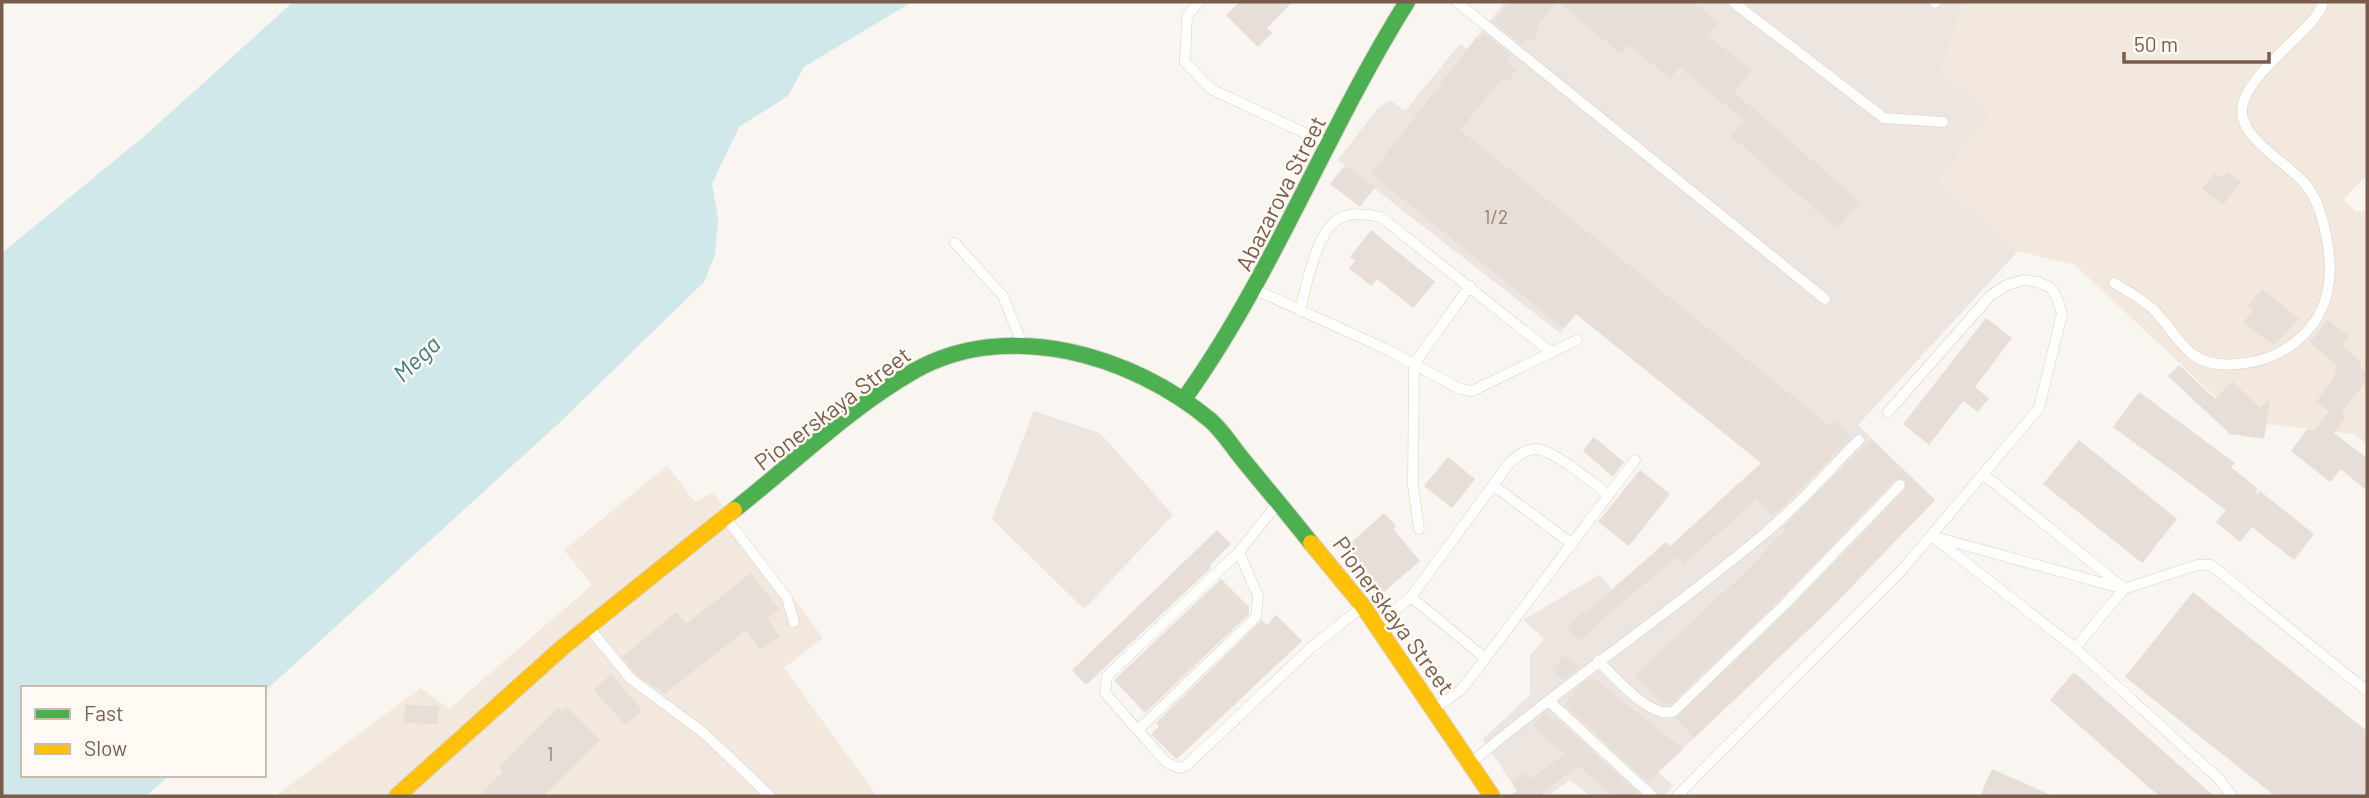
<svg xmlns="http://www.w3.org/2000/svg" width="2369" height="798" font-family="Barlow,sans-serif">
	<rect width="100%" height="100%" fill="#f9f5f0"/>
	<path fill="#f2e8de" d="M1963,2H2367V175L2344,199L2356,212L2367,210V444L2354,434L2241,421L2075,265L2018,251L1937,181L1988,115L1941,70Z
		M667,466L695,502L713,492L823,638L784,668L877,796H275L421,688L449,709L592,585L564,550Z"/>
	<path fill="#ede5e0" d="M1505,2H1963L1941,70L1989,115L1937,181L2018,251L1858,425L1935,500L1828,611L1658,772L1673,786L1664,796H1591L1570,780L1548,796H1520L1483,739L1530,695V656L1544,638L1523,620L1599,575L1612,589L1666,542L1670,546L1741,481L1756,498L1778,476L1576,314L1560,333L1338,160L1377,109L1390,100L1405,111L1460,44L1467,49Z
		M1034,411L1100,433L1173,515L1084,609L992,519Z"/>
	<path fill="#d0e8ea" d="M293,2H912L804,67L788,96L739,127L712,184L718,218L715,255L704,282L558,424L264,692V688H23V775H170L146,796H2V253L148,133Z"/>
	<path fill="#e6ded7" d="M1239,2H1292L1267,28L1272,33L1258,47L1226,15Z
		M1510,2H1557L1536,27L1540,31L1531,42L1526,38L1521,44L1494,22Z
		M1559,2H1693L1718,23L1708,35L1751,71L1734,92L1860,202L1837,228L1731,136L1744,121L1680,67L1670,79L1629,45L1621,54Z
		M1484,34L1511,55L1506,62L1517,70L1507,82L1502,78L1460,130L1830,426L1836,421L1851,437L1773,516L1756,499L1684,565L1677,557L1605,617L1581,641L1567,628L1583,612L1585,614L1666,542L1670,547L1761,463L1576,314L1564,328L1371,174L1476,38L1479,40Z
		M1345,165L1375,187L1360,207L1330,184Z
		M2227,172L2241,182L2223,205L2202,189L2215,173L2222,178Z
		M1371,230L1435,282L1413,308L1377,279L1371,286L1349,268L1355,261L1350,257Z
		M2262,289L2299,319L2274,345L2243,323L2253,310L2248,306Z
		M1986,318L2012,338L1975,387L1989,398L1978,412L1963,401L1929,445L1903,424Z
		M2328,320L2349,336L2342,346L2362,362L2358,366L2367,373V379L2341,414L2346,417L2334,433L2367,458V491L2341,469L2330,482L2291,451L2307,429L2315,430L2329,411L2316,402L2337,373L2334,370L2337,366L2310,342Z
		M2179,365L2215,399L2232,381L2260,408L2270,399L2264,439L2230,434L2168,376Z
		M2139,392L2235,463L2231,467L2257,488L2256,495L2260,491L2314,534L2294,560L2252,527L2240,542L2216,522L2226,510L2113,427Z
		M1594,437L1624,462L1613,477L1583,451Z
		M1871,439L1935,500L1828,611L1694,738L1675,718L1789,610L1905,490L1906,480H1895L1779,600L1671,704L1661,703L1635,676L1747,570L1786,529L1784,527Z
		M2079,440L2177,519L2142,563L2043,484Z
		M1448,457L1475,479L1452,508L1424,486Z
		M1640,470L1670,494L1629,546L1598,522Z
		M1384,513L1396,526L1393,529L1420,561L1384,592L1345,548Z
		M1217,530L1231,544L1209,566L1211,568L1086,685L1072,670Z
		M751,573L779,609L767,618L780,636L760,650L746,630L664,694L636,674L622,657L676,612L686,624Z
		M1221,579L1249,607V614L1145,713L1114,680Z
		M2193,592L2367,731V796H2275L2125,677Z
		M1276,615L1302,641L1177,759L1174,757L1151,734L1159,727L1156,723L1262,620L1267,625Z
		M1564,655L1580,667L1563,680L1552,670Z
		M2074,672L2214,796H2159L2050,700Z
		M611,674L642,710L625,725L594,690Z
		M1592,677L1683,749L1648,782L1565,705L1575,690Z
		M405,705L439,706L438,724L404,723Z
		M558,707L562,712L567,707L600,740L544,796H479L503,772L499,767Z
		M1544,713L1553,721L1555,717L1638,793L1634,796H1613L1578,766L1542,793L1545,796H1509L1518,790L1513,783L1526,773L1531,779L1565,754L1533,726Z
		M1992,769L2053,796H1980Z"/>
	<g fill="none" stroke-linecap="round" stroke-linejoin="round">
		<defs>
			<path id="lane" d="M1199,2L1187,16L1185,62L1211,89L1326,143
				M1457,2L1825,299
				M1733,2L1884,118L1943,122
				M1935,3L1936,2
				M955,243L1003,296L1021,341
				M2114,283C2128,291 2142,299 2154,310C2168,324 2177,342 2192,354C2215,372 2261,364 2284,350C2328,323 2336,282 2326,235C2322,217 2318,201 2307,186C2290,164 2241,140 2242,111C2243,73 2319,28 2323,2
				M1256,290L1386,349L1460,389L1472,391L1577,340
				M1300,311C1306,287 1316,233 1338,219C1348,212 1369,214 1381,217L1552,353
				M1983,474L2121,586
				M1493,485L1572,544
				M1277,504L1239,552L1107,676L1105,693L1166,762L1179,768L1186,766L1313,646L1362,607
				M726,518L787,598L794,622
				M1419,529L1413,485L1414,364L1470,286
				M1932,536L2075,648L2219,779L2232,796
				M1939,538L2124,589
				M1411,597L1485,658
				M1379,623L1411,597L1510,462C1517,457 1524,450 1534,449C1552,448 1593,483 1609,495
				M589,628L631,679L705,734L770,796
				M2075,648L2124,589L2197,565H2211L2367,691
				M1598,661C1614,676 1652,721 1674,711L1784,605L1900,485
				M1550,702L1652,796
				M1434,709L1462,689L1635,460
				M1138,730L1256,617L1258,596L1239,552
				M1473,761C1567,682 1670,613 1764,534C1798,506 1828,471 1859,440
				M1677,796L1901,571L2039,408L2062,314L2058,301L2051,288L2038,282L2023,280L2007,285L1991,295L1888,412"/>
			<path id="fast" d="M1184,399C1273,275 1326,131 1407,2
				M734,510C793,464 849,408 914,371C1008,318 1132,355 1210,420C1223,431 1233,448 1244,461C1266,488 1289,515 1311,543"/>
			<path id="slow" d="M1311,543L1363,606L1492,796
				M397,796L563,647L734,510"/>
		</defs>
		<use href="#lane" stroke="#d7d1cb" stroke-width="11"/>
		<use href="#fast" stroke="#d9d2cb" stroke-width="18"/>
		<use href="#slow" stroke="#d9d2cb" stroke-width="18"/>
		<use href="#lane" stroke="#fefefd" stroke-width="10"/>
		<use href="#fast" stroke="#4caf50" stroke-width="16"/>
		<use href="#slow" stroke="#ffc107" stroke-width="16"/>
	</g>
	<g text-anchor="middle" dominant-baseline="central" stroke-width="5" stroke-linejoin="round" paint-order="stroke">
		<g font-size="19" fill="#977e72">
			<text x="1496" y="216">1/2</text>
			<text x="550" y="753">1</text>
		</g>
		<g font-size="23" fill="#7a5c4d" stroke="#fffaf3">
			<text transform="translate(1280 193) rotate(-63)">Abazarova Street</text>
			<text transform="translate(832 408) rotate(-37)">Pionerskaya Street</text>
			<text transform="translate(1394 615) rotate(54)">Pionerskaya Street</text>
		</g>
		<g font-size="24" font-style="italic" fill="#437c86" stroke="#fffaf3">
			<text transform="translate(416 358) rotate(-43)">Mega</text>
		</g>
	</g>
	<rect width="2369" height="798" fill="none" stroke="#7a5c4d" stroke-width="7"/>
	<rect x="21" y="686" width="245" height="91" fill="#fffaf3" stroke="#cabbb1" stroke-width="2"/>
	<rect x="35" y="709" width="35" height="10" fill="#4caf50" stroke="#cabbb1" stroke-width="2"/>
	<text x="84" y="721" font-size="21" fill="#7a5c4d">Fast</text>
	<rect x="35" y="744" width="35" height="10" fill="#ffc107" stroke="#cabbb1" stroke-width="2"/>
	<text x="84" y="756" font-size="21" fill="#7a5c4d">Slow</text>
	<path d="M2124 52v10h145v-10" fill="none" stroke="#7a5c4d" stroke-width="3.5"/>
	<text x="2134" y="52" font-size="21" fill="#7a5c4d" stroke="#fffaf3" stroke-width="5" paint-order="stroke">50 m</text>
</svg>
